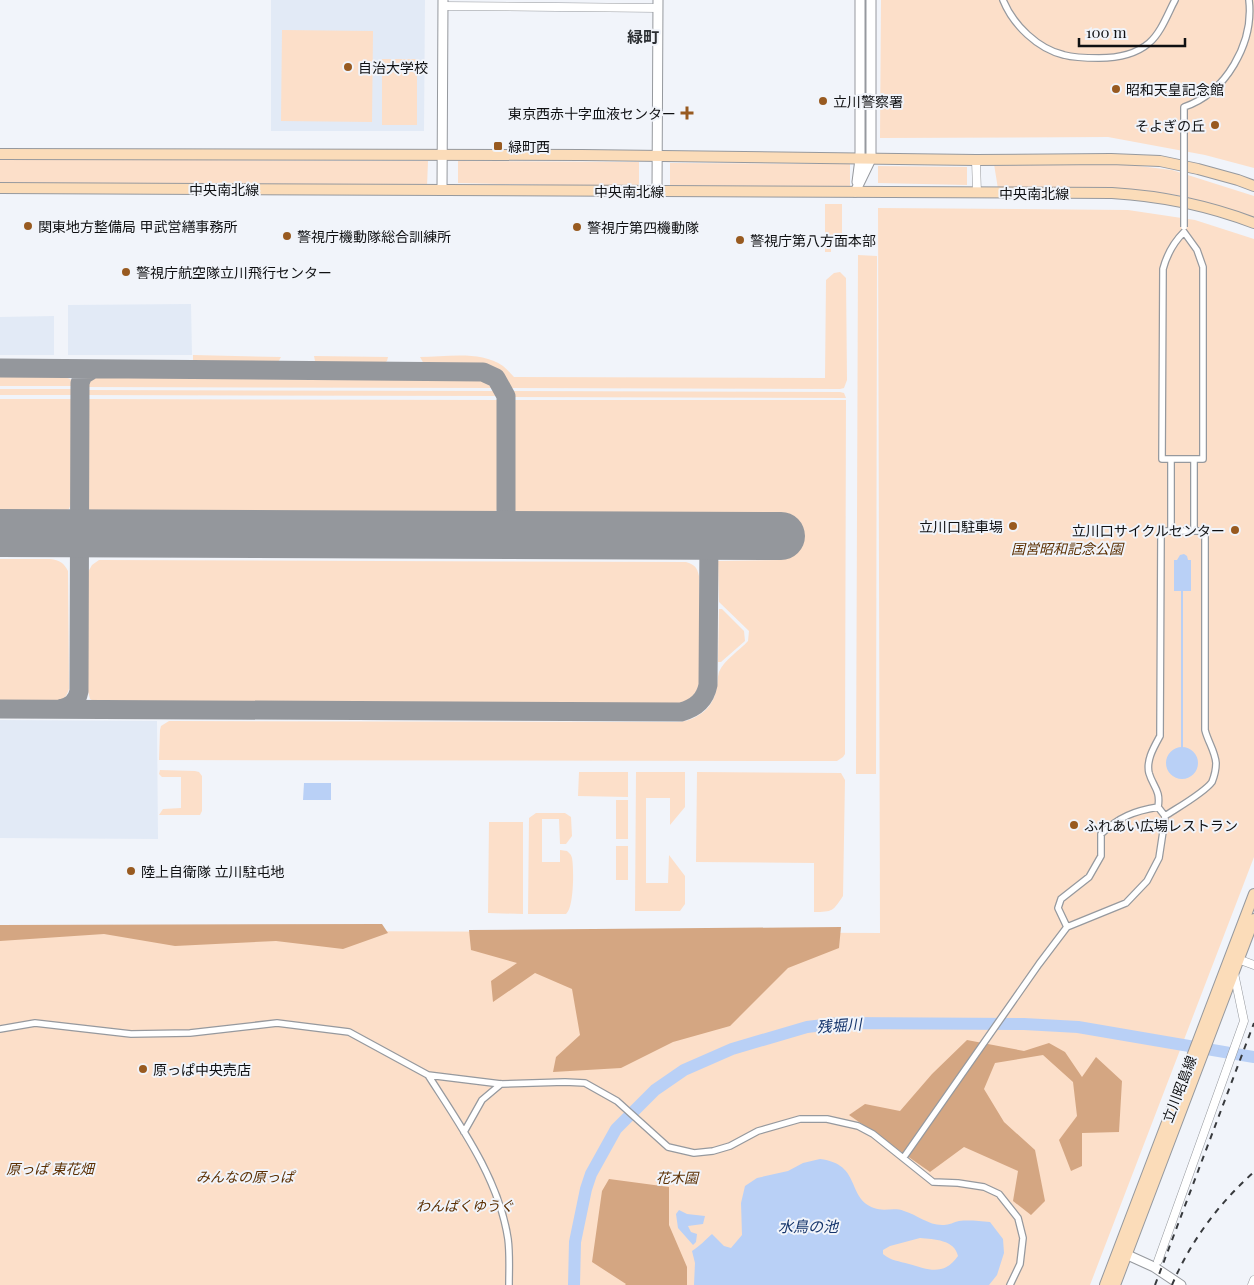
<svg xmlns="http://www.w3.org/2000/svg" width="1254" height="1285" font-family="'Playfair Display','Noto Sans JP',serif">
	<rect width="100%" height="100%" fill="#f1f4fa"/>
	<path fill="#e2eaf6" d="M271,0H425L424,131H271Z
		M191,304L192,355H68V305Z
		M54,316V355H0V317Z
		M0,720L157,721L158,839L0,838Z"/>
	<path fill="#fcdfc9" d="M881,0H1254V168L1205,155L1108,137L880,138Z
		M282,30L373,31L372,122L281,121Z
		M382,59H417V125H382Z
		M0,159L428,161L427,187L0,184Z
		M458,161L639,162V187L458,183Z
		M670,163L850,164V188L670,186Z
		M994,164H1122L1172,170L1254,196V219C1226,209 1199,198 1170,194C1113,185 1055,189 998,189Z
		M878,166L967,167V185L878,183Z
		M825,204H842V234H836V239H831V252H825Z
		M878,208L1128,210L1195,220L1254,239V857L1090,1285H0V930L880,933Z
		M858,255L877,256L876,774H856Z
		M840,272L846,278L847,380L844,388L840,389L506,388C494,359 453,367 428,367L424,364L420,357C446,357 480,350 503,366C507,369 510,373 514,377L825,378L826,280L834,273Z
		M193,355L281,357L276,366L193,364Z
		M314,356L388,357L387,361L380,366H320L315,361Z
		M0,376H63L72,380L73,386H0Z
		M93,376L468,377L483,379L495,388L84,387L85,379Z
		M0,389H73V395H0Z
		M83,390L496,391L499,396L83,395Z
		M507,391L840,392L844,393L846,398L509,397Z
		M0,399H73V498L69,509L64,511H0Z
		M83,399L500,400V503L496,511L488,513L92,512L87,510L83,501Z
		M509,400H846L845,754L843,757L837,761L159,760L160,730L161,726L169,721L677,722C695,721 712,710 716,691C718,685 717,678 719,672C724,660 740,650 748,641L749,631L719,602L718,561L781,560L782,514L518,512L514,511L510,504Z
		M0,559H50C60,560 64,563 68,571L69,689C66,698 63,700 55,702H0Z
		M99,560L686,562C695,565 697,567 699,576V685C695,697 688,702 675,704L96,702L90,699L88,691V572L92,565Z
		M719,609H722L744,631L745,641L721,662H718V660Z
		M160,770L195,771L199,772L202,776V811L200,815H159L163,809L181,808V777H162L159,774Z
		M579,772H628V797L578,796Z
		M636,772H685V807L670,825V798H646V883H668L669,855L685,876V904L680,911H635Z
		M697,772L841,773L845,780L843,896C833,911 833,912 814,912V863L696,862Z
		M616,800H628V839H616Z
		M536,813H565L571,817L572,836L566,844H560L559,819H542V862H560V850L567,851C570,854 571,854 572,858C574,869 574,908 566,914H528L529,818Z
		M489,822H523V914L488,913Z
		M616,846H628V880H616Z"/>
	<path fill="#d4a682" d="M382,924L388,933L343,949L276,941L175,946L104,934L0,941V925Z
		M841,927L839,948L788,968L730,1026L673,1042L621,1068L553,1072L556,1057L580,1035L572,989L535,973L493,1002L491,981L517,963L471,950L469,930Z
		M967,1040L1024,1051L1049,1043L1065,1052L1082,1077L1096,1057L1122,1081L1119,1132L1082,1133V1166L1071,1171L1059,1140L1077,1116L1073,1082L1043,1055L995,1063L984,1089L1004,1122L1035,1150L1045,1201L1031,1215L1013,1201L1018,1171L964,1147L930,1172L849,1115L865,1104L900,1111L932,1074Z
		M609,1179L669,1187V1225L687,1267V1285H625L626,1284L592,1262L602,1191Z"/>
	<path fill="#b9d0f6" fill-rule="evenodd" d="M1184,554L1187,556L1188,560H1191V591H1174V560H1177L1180,555Z
		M1166 763a16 16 0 1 1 32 0a16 16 0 1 1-32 0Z
		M304,783H331V800H303Z
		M820,1159C862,1164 846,1198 874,1208C884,1212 894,1207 904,1211C918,1215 929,1226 944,1225C949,1225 954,1222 959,1221C969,1220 979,1221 990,1222L1003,1239L1004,1253L997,1275L989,1285H694L695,1263L692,1251C700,1246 705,1240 712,1234L724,1246L731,1248L742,1235L741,1203L745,1186L757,1178L788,1171L803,1163ZM920,1238C934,1239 955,1240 958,1256C944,1276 929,1270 909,1264C899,1261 891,1261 883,1254V1250L890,1246Z
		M679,1210L687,1214L705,1216L703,1224L688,1226L691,1232L697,1234L696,1242L693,1245L678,1228L676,1214Z"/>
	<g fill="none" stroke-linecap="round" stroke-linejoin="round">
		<path stroke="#b9d0f6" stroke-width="2" d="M1182,747V591"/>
		<path stroke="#b9d0f6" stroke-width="12" d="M574,1285L575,1242L586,1189L591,1174L616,1129L655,1090L684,1070L732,1049L807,1027L840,1023L1024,1024L1078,1027L1254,1057"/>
		<path stroke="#94979c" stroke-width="19" d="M0,368L483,372L496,378L506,396V535
			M0,709L681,712C696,708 705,700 708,685L709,536
			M60,709C70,707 77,702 79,691L80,383L83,375L93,369"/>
		<path stroke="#94979c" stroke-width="48" d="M0,533L781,536"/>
		<defs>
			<path id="pedestrian" d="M1003,0C1013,25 1038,49 1064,55C1075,58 1087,58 1099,58C1116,58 1135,55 1149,43C1161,33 1168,13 1175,0
				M1184,131V107C1226,93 1254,43 1249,0
				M1184,232L1197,250L1203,267V459H1162L1163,269C1167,254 1173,243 1184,232Z
				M1171,459V531
				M1194,531V459
				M1067,927L1126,903L1147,881L1159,858L1164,825L1165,816L1158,807
				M0,1029L35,1023L131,1034L190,1033L277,1023L349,1032L428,1075L501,1084L565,1082L585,1083L617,1101L668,1147L694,1153L713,1151L730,1146L758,1131L800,1119H827L858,1126L873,1134L933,1182L958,1183L984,1187L999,1194L1018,1218L1023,1238L1020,1264L1010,1285
				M428,1075C460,1125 499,1179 508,1239C510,1254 509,1270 509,1285
				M464,1132L482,1100L501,1084
				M904,1157L1039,964L1067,927L1058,908L1061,899L1089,877L1101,856V834C1119,817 1134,811 1158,807C1161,790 1153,787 1149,773C1146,760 1154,747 1160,736L1161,531H1205V730C1208,742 1215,751 1216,763C1216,768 1214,777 1212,782C1204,793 1177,808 1165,816"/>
			<path id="minor" d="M443,6L658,8
				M976,160L977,193
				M1235,958L1254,965
				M1158,1261L1244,1021L1234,973
				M1252,1285L1254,1280"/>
			<path id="tertiary" d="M857,182L860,159V0
				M442,190L443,0
				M657,191L658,0
				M855,192L871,159V0
				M1121,1252L1154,1267L1181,1285"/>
			<path id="secondary" d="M0,154L582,155L976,160L1111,159L1160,161L1198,169L1238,180L1254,186
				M0,188L1112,193C1163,196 1207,205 1254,223
				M1105,1285L1254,894
				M1115,1285L1254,919"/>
		</defs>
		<use href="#pedestrian" stroke="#96999e" stroke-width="8"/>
		<use href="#minor" stroke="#96999e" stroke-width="9"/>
		<use href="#tertiary" stroke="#96999e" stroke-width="11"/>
		<use href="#secondary" stroke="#96999e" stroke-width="12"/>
		<use href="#pedestrian" stroke="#fff" stroke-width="5.5"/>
		<use href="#minor" stroke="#fff" stroke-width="8"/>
		<use href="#tertiary" stroke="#fff" stroke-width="9"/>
		<use href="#secondary" stroke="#fbdcb9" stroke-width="10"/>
		<path stroke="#383a3d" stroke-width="2" stroke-dasharray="6 6" stroke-linecap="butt" d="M1155,1285L1254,1023
			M1172,1285C1190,1242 1219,1203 1254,1172"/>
		<defs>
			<path id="pedestrian-bridge" d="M1184,131V227"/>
		</defs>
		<use href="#pedestrian-bridge" stroke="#96999e" stroke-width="8" stroke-linecap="butt"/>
		<use href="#pedestrian-bridge" stroke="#fff" stroke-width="5.5"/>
	</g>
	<g fill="#985a20" stroke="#f1f4fa" stroke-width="2">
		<circle cx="348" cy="67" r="5"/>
		<circle cx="1116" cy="89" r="5"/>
		<circle cx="823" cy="101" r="5"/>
		<path d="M684.5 105.5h5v5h5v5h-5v5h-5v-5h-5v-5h5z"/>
		<circle cx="1215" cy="125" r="5"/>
		<rect x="493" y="141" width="10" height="10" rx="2.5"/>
		<circle cx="28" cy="226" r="5"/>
		<circle cx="577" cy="227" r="5"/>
		<circle cx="287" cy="236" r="5"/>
		<circle cx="740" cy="240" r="5"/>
		<circle cx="126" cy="272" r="5"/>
		<circle cx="1013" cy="526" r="5"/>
		<circle cx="1235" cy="530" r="5"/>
		<circle cx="1074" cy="825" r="5"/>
		<circle cx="131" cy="871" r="5"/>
		<circle cx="143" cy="1069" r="5"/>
	</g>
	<g text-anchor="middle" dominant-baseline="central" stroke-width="4" stroke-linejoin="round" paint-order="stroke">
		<g font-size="14" fill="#0f1012" stroke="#f1f4fa" text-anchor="start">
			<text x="358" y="67">自治大学校</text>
			<text x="1126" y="89">昭和天皇記念館</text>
			<text x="833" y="101">立川警察署</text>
			<text x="676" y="113" text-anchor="end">東京西赤十字血液センター</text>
			<text x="1205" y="125" text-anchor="end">そよぎの丘</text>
			<text x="508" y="146">緑町西</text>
			<text x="38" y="226">関東地方整備局 甲武営繕事務所</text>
			<text x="587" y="227">警視庁第四機動隊</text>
			<text x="297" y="236">警視庁機動隊総合訓練所</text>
			<text x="750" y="240">警視庁第八方面本部</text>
			<text x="136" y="272">警視庁航空隊立川飛行センター</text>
			<text x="1003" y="526" text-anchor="end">立川口駐車場</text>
			<text x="1225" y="530" text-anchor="end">立川口サイクルセンター</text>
			<text x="1084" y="825">ふれあい広場レストラン</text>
			<text x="141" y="871">陸上自衛隊 立川駐屯地</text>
			<text x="153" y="1069">原っぱ中央売店</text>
		</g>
		<g font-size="14" fill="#0f1012" stroke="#f1f4fa">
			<text x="224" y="189">中央南北線</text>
			<text x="629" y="191">中央南北線</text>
			<text x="1034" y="193">中央南北線</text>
			<text transform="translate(1179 1089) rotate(-69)">立川昭島線</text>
		</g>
		<g font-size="14" font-style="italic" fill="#5c3003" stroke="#f1f4fa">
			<text x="1067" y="548">国営昭和記念公園</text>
			<text x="50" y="1168">原っぱ 東花畑</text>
			<text x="245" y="1176">みんなの原っぱ</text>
			<text x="677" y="1177">花木園</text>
			<text x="465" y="1205">わんぱくゆうぐ</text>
		</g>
		<g font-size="15" font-style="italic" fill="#14346b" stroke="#f1f4fa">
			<text transform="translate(839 1025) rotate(-4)">残堀川</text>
			<text x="808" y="1226">水鳥の池</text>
		</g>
		<g font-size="16" font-weight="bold" fill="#2b2e32" stroke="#f1f4fa">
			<text x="643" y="36">緑町</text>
		</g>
	</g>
	<path d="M1079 38v8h106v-8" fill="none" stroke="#0f1012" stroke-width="2.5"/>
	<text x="1086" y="38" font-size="15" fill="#0f1012" stroke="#f1f4fa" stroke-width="4" paint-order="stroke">100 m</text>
</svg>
